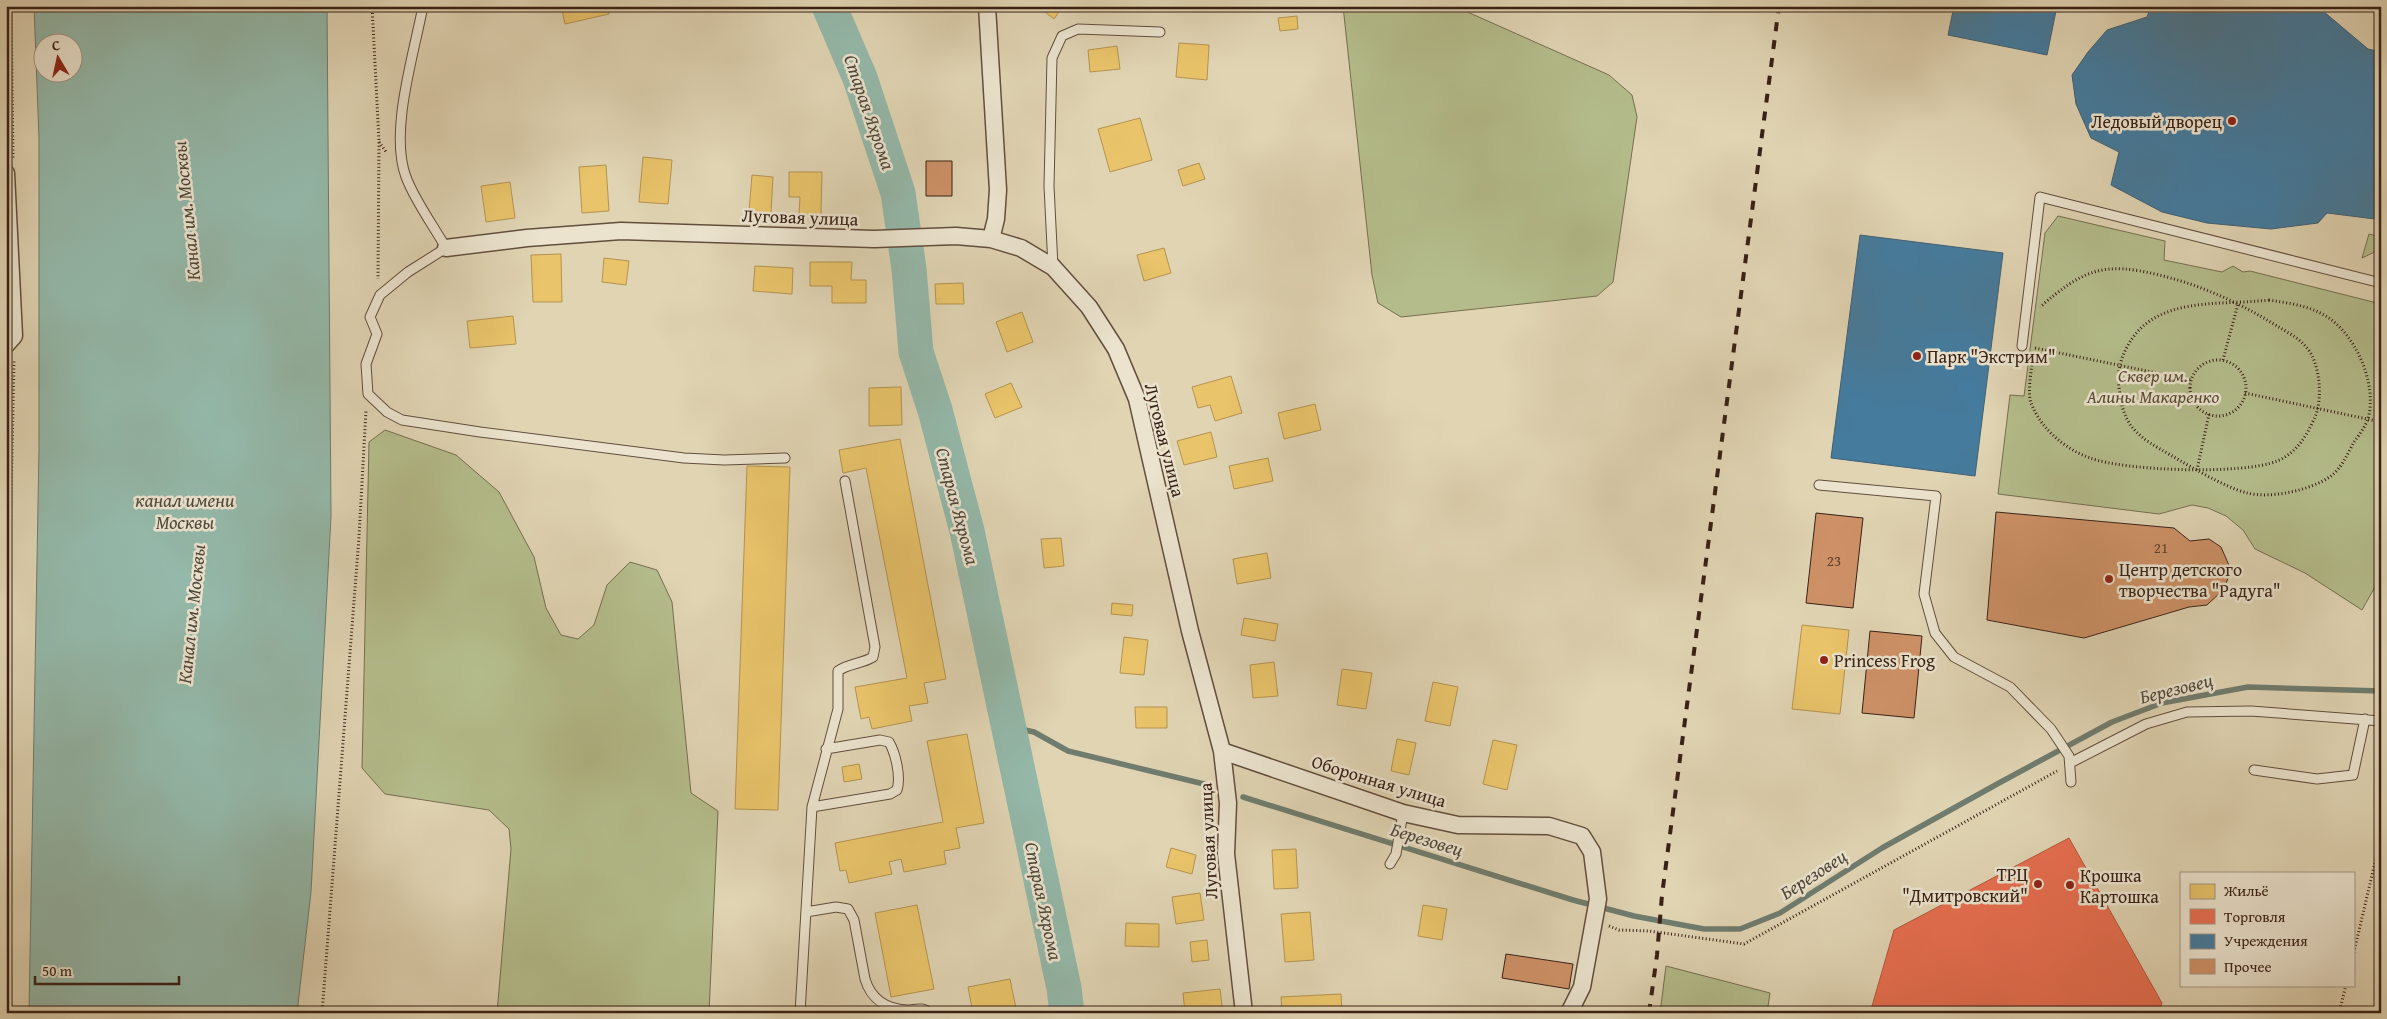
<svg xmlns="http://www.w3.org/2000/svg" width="2387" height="1019" font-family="'Gentium Book Plus',serif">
	<rect width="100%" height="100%" fill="#e0d4b3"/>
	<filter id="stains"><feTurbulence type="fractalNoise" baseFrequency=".004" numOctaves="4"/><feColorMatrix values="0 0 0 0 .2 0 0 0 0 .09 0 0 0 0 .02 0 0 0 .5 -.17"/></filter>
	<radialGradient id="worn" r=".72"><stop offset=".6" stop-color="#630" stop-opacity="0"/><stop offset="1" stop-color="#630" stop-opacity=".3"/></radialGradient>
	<path fill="#b4bc8b" stroke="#766e50" d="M1343,6H1454L1609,75L1632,95L1637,117L1613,282L1597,296L1401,317L1378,303L1372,275Z
		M2058,216L2165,241L2164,260L2222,272L2233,266L2243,272L2250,271L2381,304V576L2362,610L2305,573L2255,549L2243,530L2226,516L2208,508L2192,505L2159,514L1998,494L2010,395L2024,396L2045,233Z
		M2369,234L2381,237V249L2362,258Z
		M385,430L456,455L499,492L534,557L546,608L561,635L578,639L594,625L607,585L630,562L657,570L672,602L691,793L718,811L709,1013H497L511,849L509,829L489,810L385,794L362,768L369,442Z
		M1666,966L1770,993L1767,1013H1660Z"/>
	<path fill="#94b8a9" stroke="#6f7c6e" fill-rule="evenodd" d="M34,6H327L331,516L311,892L297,1013H29L39,448V138ZM42,42H72V72H42Z"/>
	<path fill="#e9c46a" stroke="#b49351" d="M561,6H608L609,14L565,24Z
		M1037,6H1063L1054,19Z
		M1297,16L1298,29L1280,31L1278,18Z
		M1179,43L1209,45L1207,80L1176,77Z
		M1117,46L1120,69L1090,72L1088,50Z
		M1140,118L1152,160L1110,172L1098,129Z
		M643,157L672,160L668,204L639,202Z
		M1199,163L1205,179L1183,186L1178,170Z
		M606,165L609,211L582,213L579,167Z
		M789,172H822L821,215L799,214L800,197H789Z
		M752,175L773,177L771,213L749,211Z
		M510,182L515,218L486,222L481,186Z
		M1164,248L1171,273L1144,281L1137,255Z
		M561,254L562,302H533L531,255Z
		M604,258L629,261L626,285L602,282Z
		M810,262H852L851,280H866V303H832V286H810Z
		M755,266L793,268L792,294L753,291Z
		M963,283L964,304H936L935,284Z
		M1022,312L1033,342L1007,352L996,322Z
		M513,316L516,344L470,348L467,321Z
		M1231,376L1242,413L1215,421L1210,405L1198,408L1192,387Z
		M1011,383L1022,407L995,418L985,394Z
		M901,387L902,425L869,426V388Z
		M1315,404L1321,430L1284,439L1278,413Z
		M1211,432L1217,457L1184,465L1177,441Z
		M900,439L946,679L924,683L928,703L909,706L912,721L872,729L869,717L861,719L855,687L907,678L866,468L843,473L839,450Z
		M1268,458L1273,481L1234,489L1229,466Z
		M747,466L790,467L778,810L735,809Z
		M1061,538L1064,566L1044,568L1041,539Z
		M1267,553L1271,578L1237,584L1233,559Z
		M1112,603L1133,605L1132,616L1111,614Z
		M1244,618L1278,624L1275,641L1241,635Z
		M1802,625L1849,630L1840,714L1792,709Z
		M1124,637L1148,640L1144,675L1120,673Z
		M1274,662L1278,696L1253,698L1250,665Z
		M1342,669L1372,673L1366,709L1337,705Z
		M1433,682L1458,687L1450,726L1425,721Z
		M1135,707H1167V728H1136Z
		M967,734L984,823L956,828L960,848L944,851L946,864L904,872L901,859L889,862L892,874L849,883L846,870L840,871L835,843L943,822L927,741Z
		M1397,739L1416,743L1409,775L1391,771Z
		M1493,740L1517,745L1507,790L1483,784Z
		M859,764L862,779L844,782L842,767Z
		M1171,848L1196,855L1192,874L1166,867Z
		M1296,849L1298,888L1274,889L1272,850Z
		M1200,893L1204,920L1176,924L1172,897Z
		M917,905L934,989L891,997L875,913Z
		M1423,905L1447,909L1442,940L1418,936Z
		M1310,912L1314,960L1285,962L1281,914Z
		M1126,923L1159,924V947L1125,946Z
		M1207,940L1209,960L1192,962L1190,942Z
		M1010,979L1017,1013H973L968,987Z
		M1220,989L1223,1013H1185L1183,993Z
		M1341,994L1342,1013H1282L1281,997Z"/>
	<path fill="#e76f51" stroke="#b2583f" d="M2069,838L2162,1003L2159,1013H1870L1894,930Z"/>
	<path fill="#457b9d" stroke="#416074" d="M1954,6H2057L2047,55L1948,35Z
		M2151,6H2309L2323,11L2368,49L2381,52V207L2375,219L2327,213L2318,223L2271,229L2207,223L2162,212L2111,185L2119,152L2091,138L2076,104L2072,75L2088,52L2107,30L2147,17Z
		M1860,235L2003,253L1975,476L1831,458Z"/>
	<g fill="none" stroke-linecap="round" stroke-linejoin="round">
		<path stroke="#6f7c6e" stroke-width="5.5" d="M1012,739L1025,730L1034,732L1068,751L1204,784
			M1243,797L1573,900L1634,916L1704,929H1740L1780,913L1882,848L1999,783L2112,722L2162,703L2248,687L2381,691"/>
		<path stroke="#94b8a9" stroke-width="35" d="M829,6L860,78L898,193L909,269L916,352L935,410L967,531L1064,988L1067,1013"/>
	</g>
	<path fill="#ce9167" stroke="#382116" d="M926,161H952V196H926Z
		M1996,512L2174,528L2190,541L2209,539L2221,547L2231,570L2224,589L2207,605L2189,607L2084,638L1987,620Z
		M1816,513L1863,518L1853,608L1806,603Z
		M1870,631L1922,636L1914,718L1862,713Z
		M1506,954L1573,964L1569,989L1502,978Z"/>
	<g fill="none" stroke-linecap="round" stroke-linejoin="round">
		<defs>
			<path id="service" d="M423,6C414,54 389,132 406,177C415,201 433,225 446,248L408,272L380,295L370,317L377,334L366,364L368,394L387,412L402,420L480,432L684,458L724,460L785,458
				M1053,267L1049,186L1052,58L1062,36L1078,29L1160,32
				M2022,346L2040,197L2381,283
				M1819,485L1936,496L1924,594L1935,633L1954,657L2010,687L2051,729L2069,756L2071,782
				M2070,763L2146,724L2187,712L2251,711L2381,721
				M2254,770L2317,779L2353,775L2365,719
				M812,807L890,794L897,790C901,777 896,754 889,742L880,740L826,749
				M1390,864L1396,854L1403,813
				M806,912L836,907L848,909L854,920L865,979C871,999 886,1009 907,1010C915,1010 923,1006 929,1013
				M800,1013L812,807L838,709V671C849,663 862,664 873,657L875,647L845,481"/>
			<path id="minor" d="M987,6L998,190L996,219L991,239
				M6,173L14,336L6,345
				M446,248L527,238L621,231L874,239L956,236L991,239L1021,248L1053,267L1089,307L1116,349L1137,399L1190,631L1222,751L1228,803L1226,854L1244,1013
				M1222,751L1403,813L1458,825L1549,826L1582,836L1592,852L1598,899L1582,987L1569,1013"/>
		</defs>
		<use href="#service" stroke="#624e3d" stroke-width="11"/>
		<use href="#minor" stroke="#624e3d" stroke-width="19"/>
		<path stroke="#382116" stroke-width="3" stroke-dasharray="1 2.5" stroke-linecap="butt" d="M11,6L13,158
			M372,6L379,141L378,279
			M379,142L387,153
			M2269,300C2287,303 2307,305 2324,315C2355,332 2378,384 2368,419C2365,427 2359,435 2354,442C2348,453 2341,469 2331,476C2311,490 2272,499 2247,493C2223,487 2183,462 2160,449C2132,433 2122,420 2119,387C2117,373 2120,360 2127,347C2154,295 2219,306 2269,300Z
			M2035,348L2191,380
			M2033,355C2032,367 2027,393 2031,403C2041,429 2065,449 2090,458C2125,471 2244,475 2277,461C2297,453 2307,435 2315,417C2323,399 2320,363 2307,348C2299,338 2287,332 2277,326C2240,303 2201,285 2159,275C2103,261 2083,270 2040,307
			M2223,360L2238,304
			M2190 388a28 28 0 1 1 56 0a28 28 0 1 1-56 0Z
			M2245,393L2381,422
			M2197,470L2209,414
			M6,737L14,359
			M6,854L10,919L11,1013
			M1609,926L1619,930L1649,931L1744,944L2057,771
			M2353,956L2381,837
			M322,1013L359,537L366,410
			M2339,1013L2346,985"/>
		<use href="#service" stroke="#ebe3ce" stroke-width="9"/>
		<use href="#minor" stroke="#ebe3ce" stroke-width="16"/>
		<path stroke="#382116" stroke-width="4" stroke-dasharray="9 9" stroke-linecap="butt" d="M1649,1013L1657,955L1662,895L1779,6"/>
	</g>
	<g fill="#8f2418" stroke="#ebe3ce" stroke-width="2">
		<circle cx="2232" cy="121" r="5"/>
		<circle cx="1917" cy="356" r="5"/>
		<circle cx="2109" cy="579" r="5"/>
		<circle cx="1824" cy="660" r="5"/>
		<circle cx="2038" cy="884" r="5"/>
		<circle cx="2070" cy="885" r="5"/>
	</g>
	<g text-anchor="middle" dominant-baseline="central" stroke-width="5" stroke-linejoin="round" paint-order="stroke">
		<g font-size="15" fill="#5e3d2a">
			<text x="2161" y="547">21</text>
			<text x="1834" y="560">23</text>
		</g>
		<g font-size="18" fill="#382116" stroke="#ebe3ce" text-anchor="start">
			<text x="2222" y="121" text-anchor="end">Ледовый дворец</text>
			<text x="1927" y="356">Парк "Экстрим"</text>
			<text x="2119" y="569">Центр детского<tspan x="2119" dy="21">творчества "Радуга"</tspan></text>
			<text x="1834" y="660">Princess Frog</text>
			<text x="2028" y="874" text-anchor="end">ТРЦ<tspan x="2028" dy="21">"Дмитровский"</tspan></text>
			<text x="2080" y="875">Крошка<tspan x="2080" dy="21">Картошка</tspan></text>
		</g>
		<g font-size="18" fill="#382116" stroke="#ebe3ce">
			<text transform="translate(800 217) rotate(2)">Луговая улица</text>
			<text transform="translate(1165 440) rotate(76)">Луговая улица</text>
			<text transform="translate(1379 781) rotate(17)">Оборонная улица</text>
			<text transform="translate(1208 841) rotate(-93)">Луговая улица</text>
		</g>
		<g font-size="18" font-style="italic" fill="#574833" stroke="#ebe3ce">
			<text x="2153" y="375">Сквер им.<tspan x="2153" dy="21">Алины Макаренко</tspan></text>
		</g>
		<g font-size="19" font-style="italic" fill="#4f473b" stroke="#ebe3ce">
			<text transform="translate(870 112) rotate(71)">Старая Яхрома</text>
			<text transform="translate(186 211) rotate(-96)">Канал им. Москвы</text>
			<text x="185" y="500">канал имени<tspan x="185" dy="22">Москвы</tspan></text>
			<text transform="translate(958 506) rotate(75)">Старая Яхрома</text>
			<text transform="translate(191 614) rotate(-84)">Канал им. Москвы</text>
			<text transform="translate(2176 688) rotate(-14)">Березовец</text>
			<text transform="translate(1427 839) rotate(17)">Березовец</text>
			<text transform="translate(1813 874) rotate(-33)">Березовец</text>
			<text transform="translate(1044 901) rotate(78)">Старая Яхрома</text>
		</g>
	</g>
	<rect width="2387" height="1019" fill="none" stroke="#e0d4b3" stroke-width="25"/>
	<rect x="8" y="8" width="2372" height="1004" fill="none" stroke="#382116" stroke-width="2.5"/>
	<rect x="12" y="12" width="2362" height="994" fill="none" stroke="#382116"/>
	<rect x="2180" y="872" width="175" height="115" fill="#ebe3ce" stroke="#a39584"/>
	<rect x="2190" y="884" width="25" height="15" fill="#e9c46a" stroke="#a39584"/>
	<text x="2224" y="896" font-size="15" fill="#382116">Жильё</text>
	<rect x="2190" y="909" width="25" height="15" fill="#e76f51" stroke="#a39584"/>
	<text x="2224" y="922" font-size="15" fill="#382116">Торговля</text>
	<rect x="2190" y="934" width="25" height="15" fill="#457b9d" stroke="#a39584"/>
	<text x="2224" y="946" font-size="15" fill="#382116">Учреждения</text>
	<rect x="2190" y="959" width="25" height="15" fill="#ce9167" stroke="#a39584"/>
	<text x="2224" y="972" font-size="15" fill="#382116">Прочее</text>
	<g transform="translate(58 58) rotate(351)"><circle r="24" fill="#ebe3ce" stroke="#a39584"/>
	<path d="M0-4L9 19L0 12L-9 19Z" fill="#8f2418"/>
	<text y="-8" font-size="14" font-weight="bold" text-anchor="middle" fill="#382116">С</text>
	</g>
	<path d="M35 976v8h144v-8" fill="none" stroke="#382116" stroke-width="2.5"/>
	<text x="42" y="976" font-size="15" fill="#382116" stroke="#ebe3ce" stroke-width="4" paint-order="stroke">50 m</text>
	<rect width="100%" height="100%" filter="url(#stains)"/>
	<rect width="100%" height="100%" fill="url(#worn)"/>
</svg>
